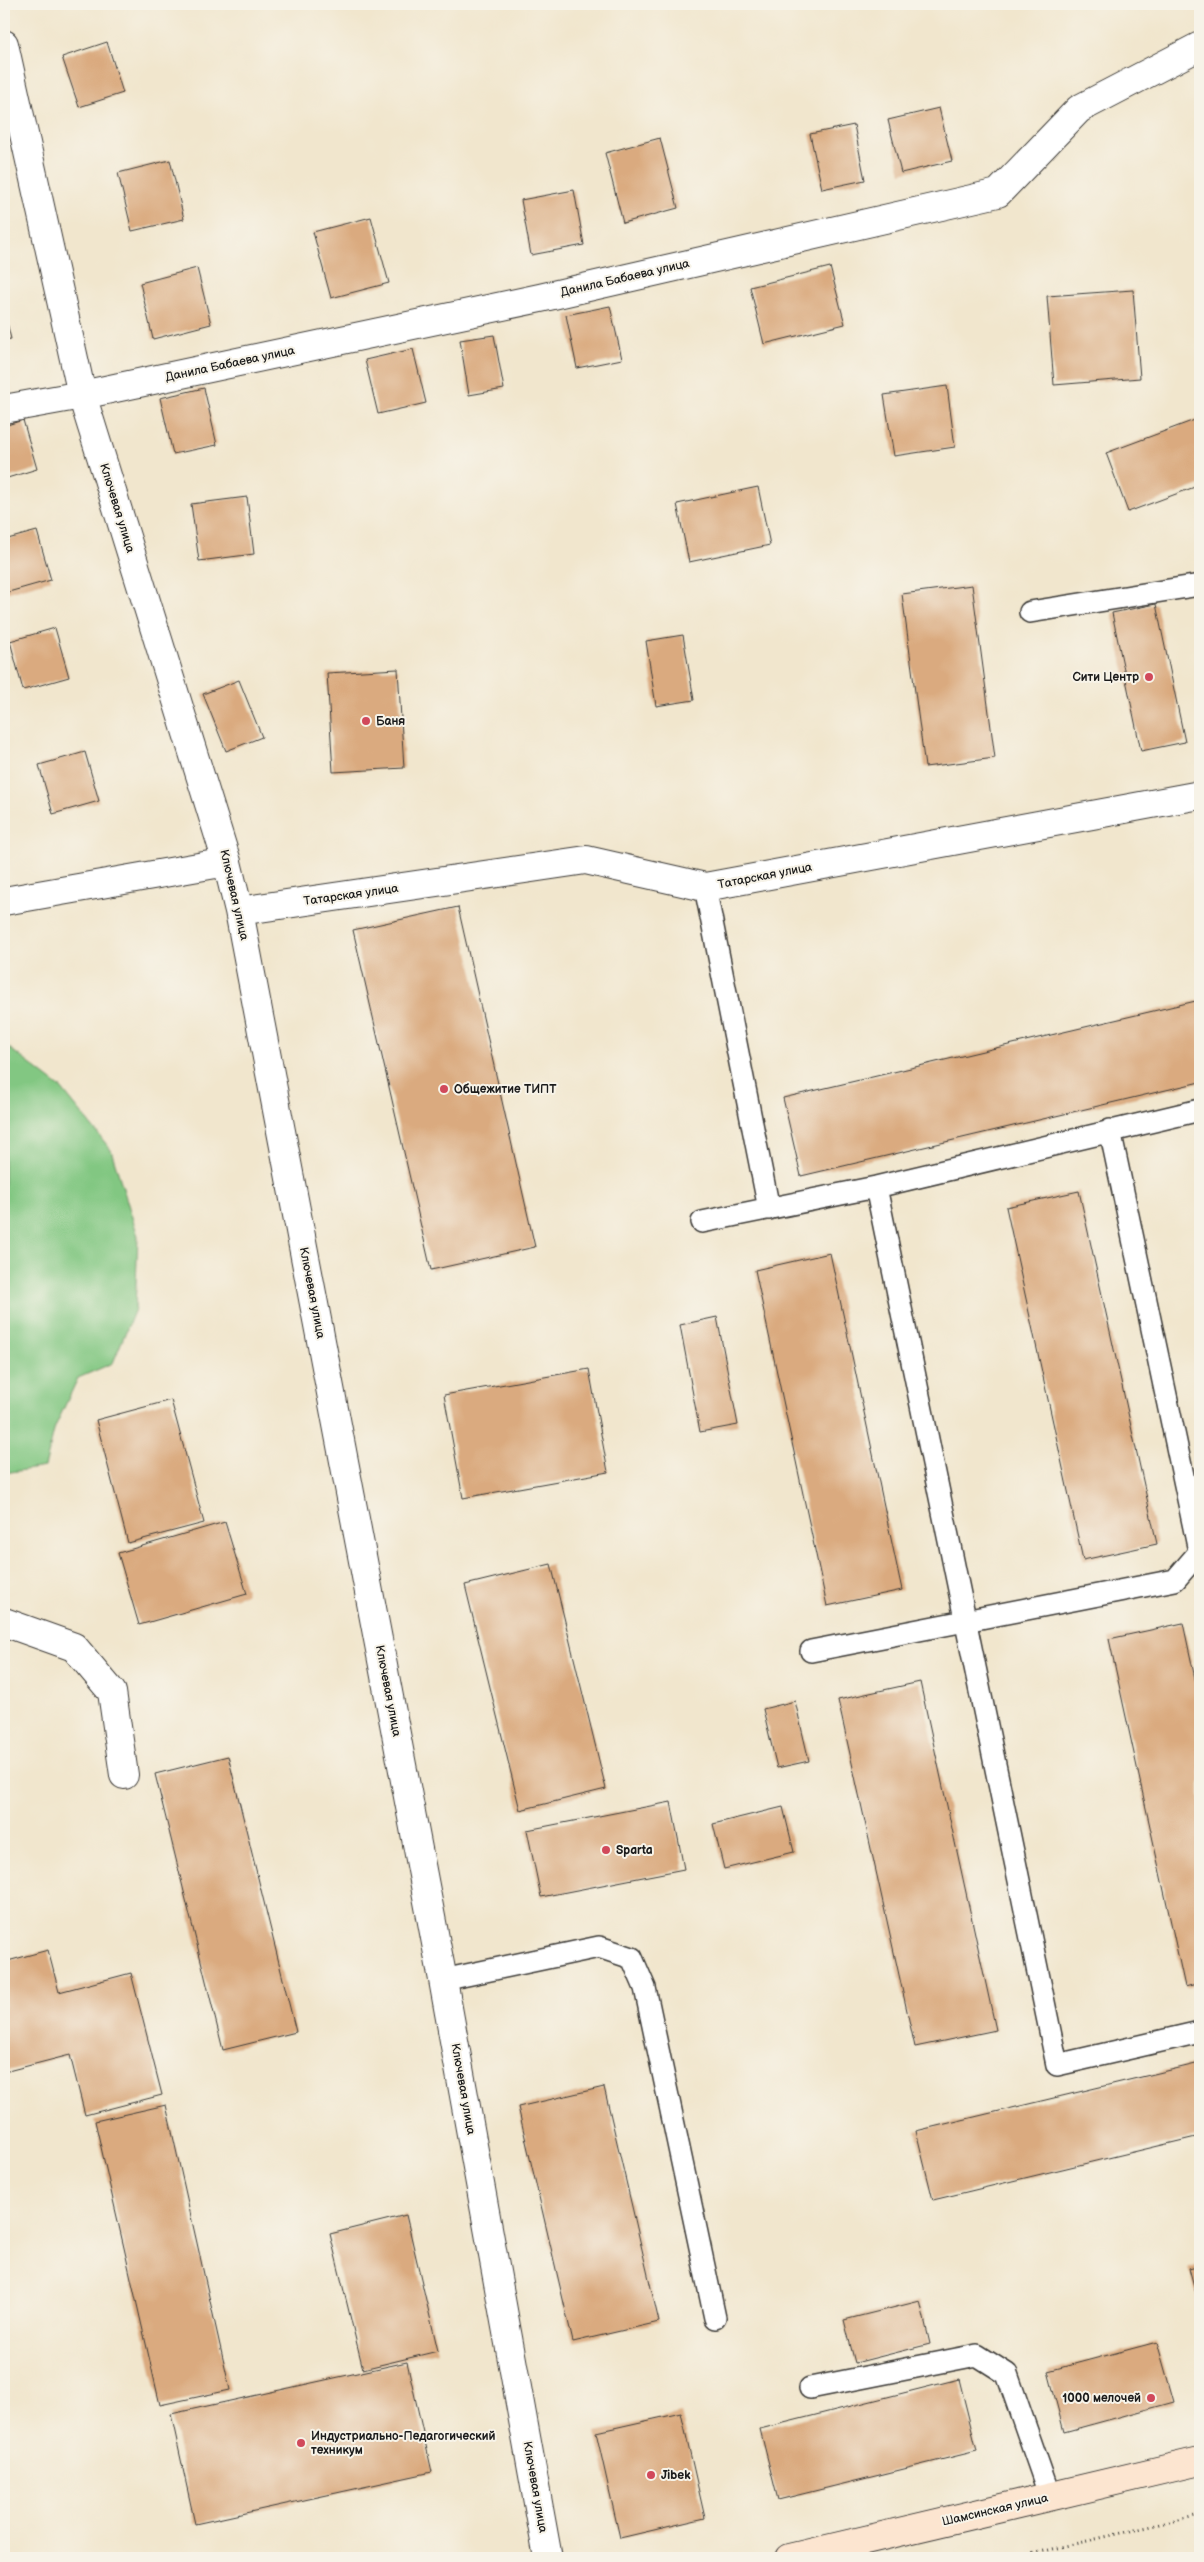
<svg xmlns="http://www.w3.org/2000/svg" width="1204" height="2562" font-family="'Balsamiq Sans',sans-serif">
	<rect width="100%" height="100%" fill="#f7f3e8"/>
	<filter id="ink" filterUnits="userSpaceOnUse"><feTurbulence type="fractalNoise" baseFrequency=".02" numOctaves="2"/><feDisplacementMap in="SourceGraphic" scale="10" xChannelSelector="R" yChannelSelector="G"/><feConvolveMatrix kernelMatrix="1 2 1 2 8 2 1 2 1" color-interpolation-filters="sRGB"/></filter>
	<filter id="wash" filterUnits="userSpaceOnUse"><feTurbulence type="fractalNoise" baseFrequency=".0096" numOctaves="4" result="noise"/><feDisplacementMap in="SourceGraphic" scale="20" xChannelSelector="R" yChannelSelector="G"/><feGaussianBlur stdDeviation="1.12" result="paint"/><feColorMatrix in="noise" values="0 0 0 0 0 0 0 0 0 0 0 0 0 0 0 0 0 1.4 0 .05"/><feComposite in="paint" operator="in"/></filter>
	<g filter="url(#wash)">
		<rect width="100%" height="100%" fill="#f1e6cd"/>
		<path fill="#82c782" stroke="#4f724f" d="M4,1044L61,1088L111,1150L138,1236L135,1309L113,1363L78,1378L55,1427L45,1467L4,1473Z"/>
		<g id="blocks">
			<path fill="#daaa7f" d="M107,42L123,93L79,107L62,57Z
				M939,108L952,161L901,173L888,120Z
				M854,125L865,180L822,189L810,134Z
				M660,138L678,208L623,223L605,153Z
				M170,160L184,219L132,231L118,173Z
				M574,190L584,245L531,255L521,200Z
				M371,217L389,283L331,298L313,232Z
				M830,267L845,324L764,344L750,287Z
				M197,268L211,324L153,339L140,283Z
				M1133,290L1140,378L1054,385L1047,296Z
				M610,306L622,359L577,368L566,315Z
				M4,310L11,339L4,340Z
				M494,335L504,389L469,395L460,340Z
				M413,349L426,403L378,414L365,360Z
				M947,386L955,447L894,456L884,395Z
				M204,388L217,445L173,454L160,398Z
				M1200,418V485L1128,512L1106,453Z
				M23,420L37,469L4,479V426Z
				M758,487L770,545L689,562L677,504Z
				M247,497L254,554L199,561L191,504Z
				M37,531L51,580L5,593L4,540Z
				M972,585L995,758L925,767L902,594Z
				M1156,604L1185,742L1141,751L1112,613Z
				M55,628L69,677L23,690L10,641Z
				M683,635L694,700L656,706L646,641Z
				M398,669L404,768L333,772L327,673Z
				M239,680L262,737L226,751L203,694Z
				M85,752L99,801L53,814L39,765Z
				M458,907L535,1247L431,1270L353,930Z
				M1200,1000V1082L801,1176L783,1098Z
				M1079,1191L1157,1544L1083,1560L1006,1207Z
				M830,1253L902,1590L827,1606L755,1270Z
				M717,1317L738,1425L700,1432L680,1325Z
				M589,1369L608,1472L463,1498L444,1395Z
				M171,1400L204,1523L128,1543L96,1420Z
				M225,1522L247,1594L139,1625L118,1553Z
				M551,1564L606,1789L520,1810L465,1585Z
				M1183,1623L1200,1702V1983L1185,1987L1109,1639Z
				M920,1682L996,2030L915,2047L838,1700Z
				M795,1701L809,1761L777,1768L763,1709Z
				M228,1756L296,2032L223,2050L155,1774Z
				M671,1802L684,1869L541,1897L527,1830Z
				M783,1807L794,1852L724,1869L713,1824Z
				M48,1950L59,1992L131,1973L162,2095L85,2115L70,2055L4,2072V1962Z
				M1200,2063V2136L933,2200L916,2131Z
				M604,2087L659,2322L573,2342L518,2107Z
				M166,2105L230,2390L160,2405L95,2121Z
				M406,2215L438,2351L363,2369L330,2234Z
				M1200,2265V2308L1189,2268Z
				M920,2301L930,2344L855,2363L844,2320Z
				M1157,2342L1174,2402L1064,2432L1048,2371Z
				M407,2362L432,2472L195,2524L171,2414Z
				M959,2379L977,2451L778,2500L760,2429Z
				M681,2413L705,2518L620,2538L596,2432Z"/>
		</g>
	</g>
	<g filter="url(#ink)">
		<use href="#blocks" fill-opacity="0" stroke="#3c3a37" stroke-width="1"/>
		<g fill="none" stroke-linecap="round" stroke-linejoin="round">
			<defs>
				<path id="lane" d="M1030,612L1200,585
					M705,887L769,1209
					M1110,1130L1200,1556
					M876,1187L1057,2065L1200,2032
					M702,1222L876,1187L1200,1110
					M811,1651L1175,1580L1200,1551
					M443,1980L599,1947L632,1958L645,1988L715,2318
					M810,2388L977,2355L1007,2374L1050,2497"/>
				<path id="street" d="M4,44L82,395L227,862L239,911L443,1980L548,2558
					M4,409L82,395L540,298L998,193L1079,109L1200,46
					M4,901L227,862
					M239,911L586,860L705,887L1200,795
					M4,1622L74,1647L112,1692L124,1775"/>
				<path id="secondary" d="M789,2558L1200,2461"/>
			</defs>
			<use href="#lane" stroke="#3c3a37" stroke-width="24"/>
			<use href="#street" stroke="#3c3a37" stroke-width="30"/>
			<use href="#secondary" stroke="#3c3a37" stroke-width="30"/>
			<path stroke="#3c3a37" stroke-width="3" stroke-dasharray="1 4" stroke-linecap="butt" d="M1013,2558L1200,2515"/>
			<use href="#lane" stroke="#fff" stroke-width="21"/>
			<use href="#street" stroke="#fff" stroke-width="28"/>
			<use href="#secondary" stroke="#fce5d0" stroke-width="28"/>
		</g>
	</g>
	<g fill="#d1495b" stroke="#f7f3e8" stroke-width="2">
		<circle cx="1149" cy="677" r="5"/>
		<circle cx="366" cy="721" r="5"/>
		<circle cx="444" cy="1089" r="5"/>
		<circle cx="606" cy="1850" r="5"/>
		<circle cx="1151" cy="2398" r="5"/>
		<circle cx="301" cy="2443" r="5"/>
		<circle cx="651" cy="2475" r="5"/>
	</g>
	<g text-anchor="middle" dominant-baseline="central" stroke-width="4" stroke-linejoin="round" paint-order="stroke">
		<g font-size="12" fill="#1c1c1c" stroke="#f7f3e8">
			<text transform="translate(625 278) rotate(-13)">Данила Бабаева улица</text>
			<text transform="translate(230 364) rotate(-12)">Данила Бабаева улица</text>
			<text transform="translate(117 508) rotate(73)">Ключевая улица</text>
			<text transform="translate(765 876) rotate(-11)">Татарская улица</text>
			<text transform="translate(234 895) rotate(77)">Ключевая улица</text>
			<text transform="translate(351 895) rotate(-8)">Татарская улица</text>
			<text transform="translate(312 1293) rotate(79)">Ключевая улица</text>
			<text transform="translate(388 1691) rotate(79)">Ключевая улица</text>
			<text transform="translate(463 2089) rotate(80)">Ключевая улица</text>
			<text transform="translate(535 2487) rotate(80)">Ключевая улица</text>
			<text transform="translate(995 2510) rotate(-13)">Шамсинская улица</text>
		</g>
		<g font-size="12" font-weight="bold" fill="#1c1c1c" stroke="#f7f3e8" text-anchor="start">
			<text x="1139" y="677" text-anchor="end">Сити Центр</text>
			<text x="376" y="721">Баня</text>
			<text x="454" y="1089">Общежитие ТИПТ</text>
			<text x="616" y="1850">Sparta</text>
			<text x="1141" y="2398" text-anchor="end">1000 мелочей</text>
			<text x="311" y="2436">Индустриально-Педагогический<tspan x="311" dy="14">техникум</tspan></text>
			<text x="661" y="2475">Jibek</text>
		</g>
	</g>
	<rect width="1204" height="2562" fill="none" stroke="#f7f3e8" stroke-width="20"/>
</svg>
